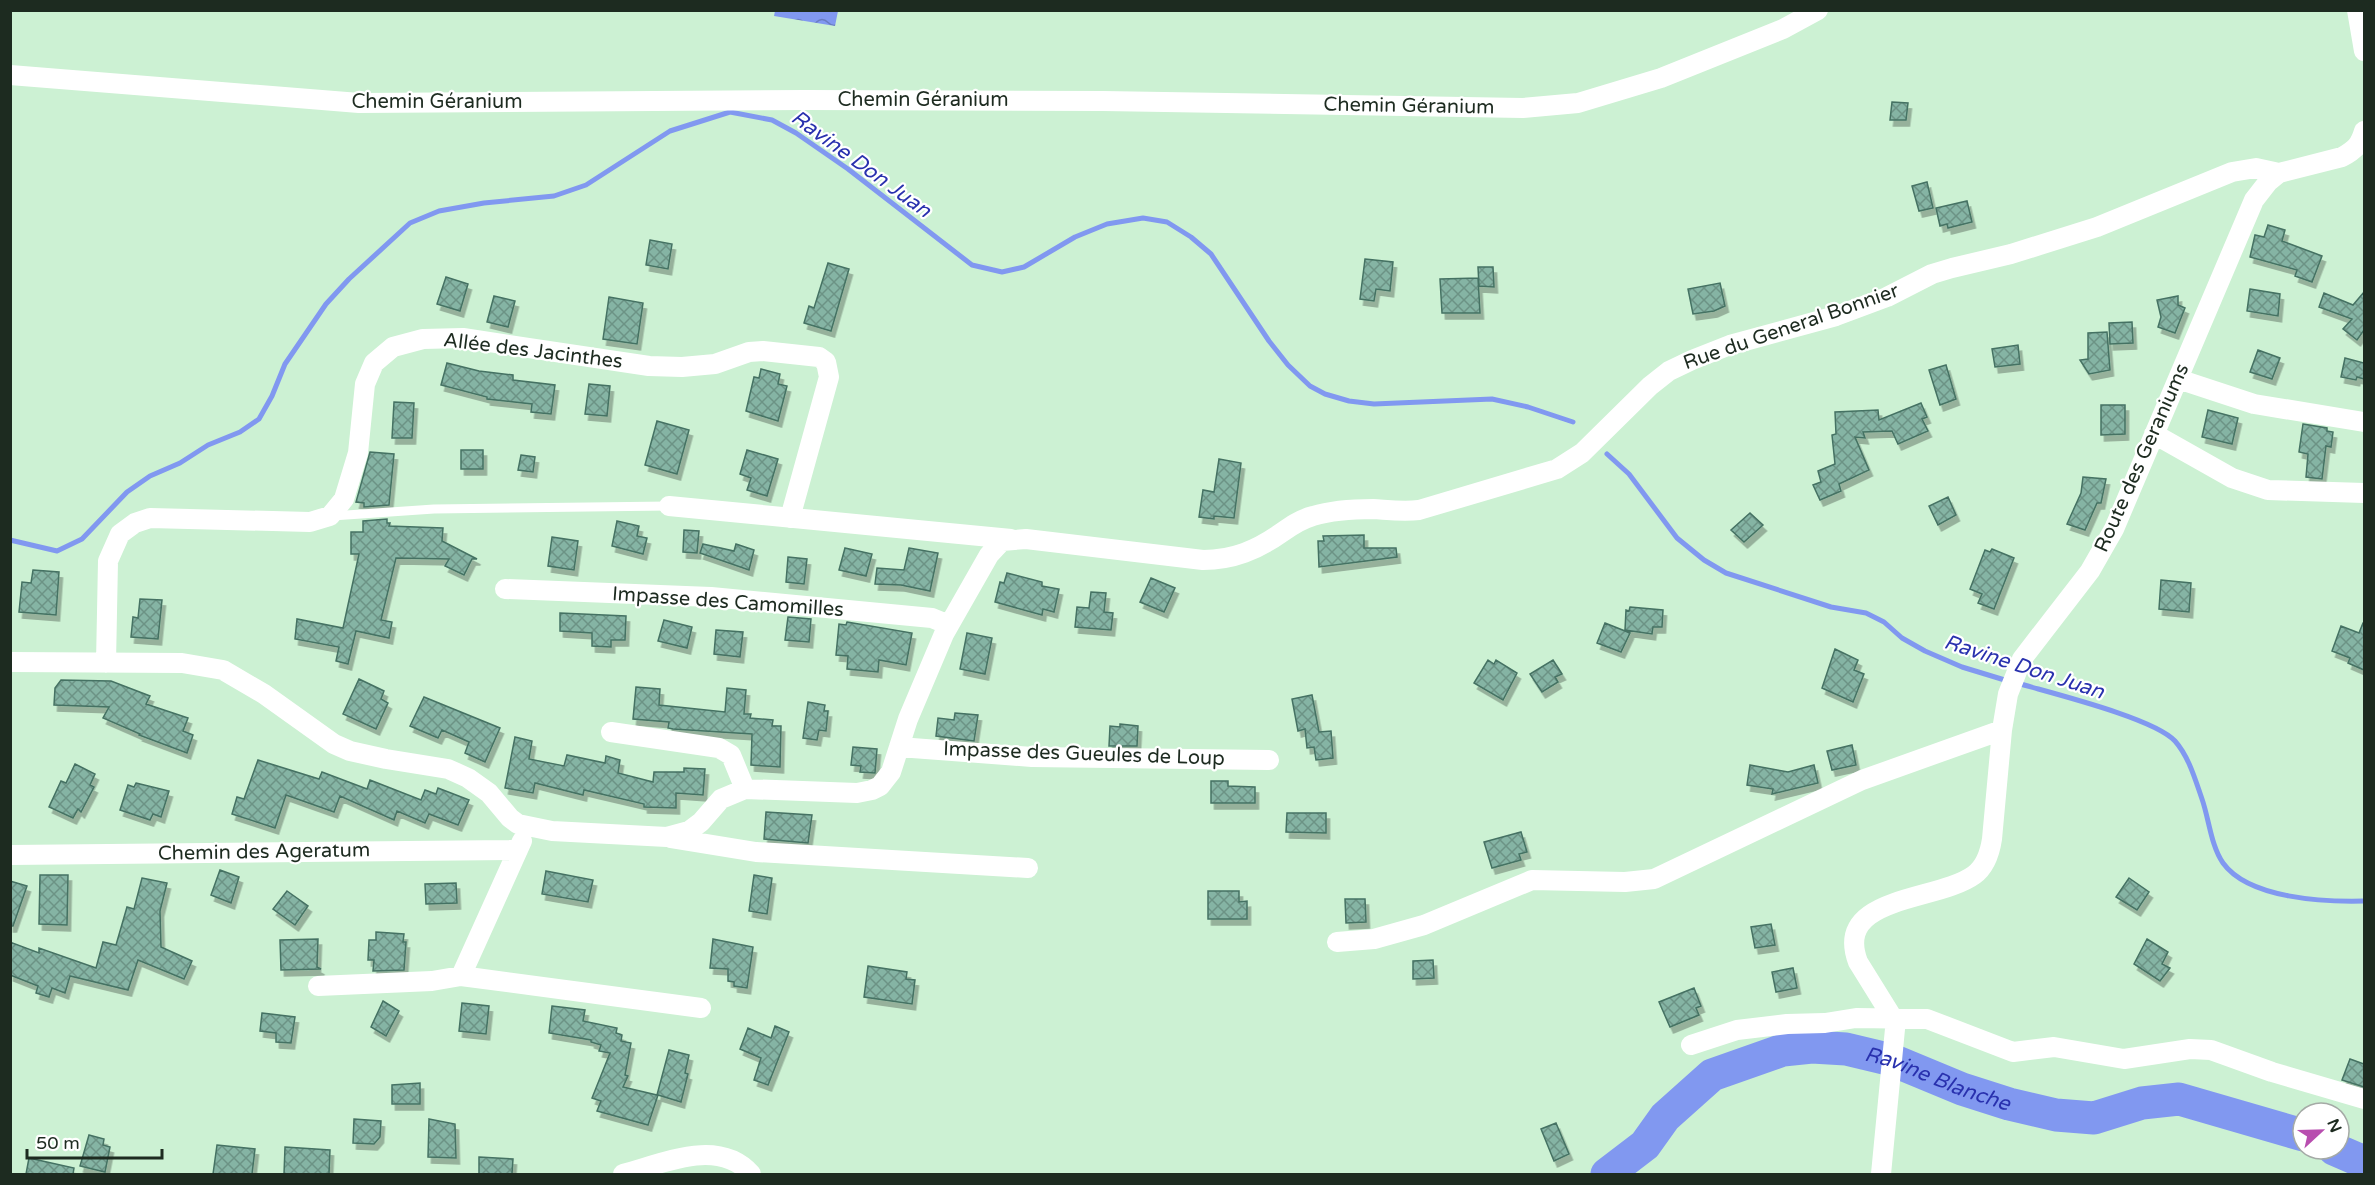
<svg xmlns="http://www.w3.org/2000/svg" width="2375" height="1185" font-family="'Varela Round',sans-serif">
	<defs>
		<pattern id="water-waves" width="16" height="10" patternUnits="userSpaceOnUse" patternTransform="scale(1.5)"><rect width="16" height="10" fill="#8198f0"/><path d="M0 5q4-4 8 0t8 0" fill="none" stroke="#697cc2"/></pattern>
		<pattern id="building-cross-hatch" width="8" height="8" patternUnits="userSpaceOnUse" patternTransform="scale(1.5)"><rect width="8" height="8" fill="#85b4a4"/><path d="M0 0l8 8M0 8l8-8" fill="none" stroke="#6c9385"/></pattern>
		<filter id="shadow"><feDropShadow dx="3.5" dy="6" stdDeviation="0" flood-color="#0004"/></filter>
	</defs>
	<rect width="100%" height="100%" fill="#ccf1d3"/>
	<path fill="url(#water-waves)" d="M775,11V10L838,11L835,26L774,16Z"/>
	<g fill="none" stroke-linecap="round" stroke-linejoin="round">
		<path stroke="#8198f0" stroke-width="5" d="M1607,454L1629,474L1677,538L1704,560L1726,573L1831,607L1866,613L1884,622L1902,638L1925,651L1962,667L2008,681
			M10,540L57,551L82,539L127,492L150,476L180,463L208,445L240,432L259,419L272,396L285,364L326,304L349,279L410,223L439,211L484,203L554,196L586,185L670,131L730,112L772,120L796,133L848,169L972,265L1002,272L1024,267L1075,237L1107,224L1143,218L1167,222L1191,237L1211,254L1269,341L1288,365L1310,386L1325,394L1349,401L1374,404L1492,399L1528,407L1573,422
			M2017,683C2051,693 2154,718 2175,741C2189,757 2195,779 2202,799C2209,819 2211,846 2223,863C2249,899 2325,902 2364,901"/>
		<g stroke="#8198f0" stroke-width="33">
			<path d="M2334,1149L2357,1159L2364,1160"/>
			<path id="s1" d="M1607,1174L1645,1145L1665,1117L1712,1075L1783,1050L1812,1047L1846,1049L1892,1060L1962,1089L2009,1104L2056,1115L2094,1118L2142,1103L2179,1099L2303,1135"/>
		</g>
	</g>
	<path fill="url(#building-cross-hatch)" stroke="#457263" stroke-width="1.5" filter="url(#shadow)" d="M1892,102L1908,103L1906,120H1890Z
		M1927,182L1933,208L1919,211L1912,186Z
		M1967,201L1972,222L1948,228L1947,224L1940,226L1936,208Z
		M2268,225L2285,230L2282,241L2322,256L2312,282L2295,276L2297,270L2250,257L2255,235L2264,237Z
		M650,240L672,244L668,269L646,265Z
		M1365,259L1393,262L1390,291L1376,289L1374,301L1360,299Z
		M828,263L849,269L831,331L804,323L809,306L814,308Z
		M1478,267H1493L1494,287L1479,286Z
		M446,277L468,284L460,311L437,304Z
		M1478,278L1480,313H1442L1440,279Z
		M1720,283L1725,306L1714,311L1693,314L1688,289Z
		M2250,289L2280,294L2278,316L2247,311Z
		M2364,292V330L2357,340L2343,329L2352,319L2319,307L2324,293L2353,305Z
		M494,296L515,301L508,327L487,322Z
		M2178,296V305L2185,308L2175,333L2158,327L2161,317L2157,300Z
		M609,297L643,303L637,344L603,339Z
		M2132,322L2133,343L2110,344L2109,323Z
		M2107,332L2110,370L2089,374L2080,360L2088,359V333Z
		M2018,345L2020,364L1995,367L1992,349Z
		M2258,350L2280,358L2272,379L2250,372Z
		M2345,358L2364,363V379L2357,377L2356,380L2341,377Z
		M447,363L479,371L513,375V380L555,385L551,414L531,412L532,404L487,399V397L441,385Z
		M1946,365L1956,399L1940,405L1929,370Z
		M761,369L780,374L778,384L787,386L778,421L746,411L754,377L759,378Z
		M589,384L610,386L607,416L585,414Z
		M394,402L414,403L412,438H392Z
		M1921,403L1927,417L1922,419L1928,431L1898,444L1892,431L1863,432L1865,438L1855,437L1869,470L1839,484L1841,491L1820,500L1813,485L1821,482L1818,471L1835,464L1832,435L1836,434L1835,412L1878,410L1879,420Z
		M2101,405H2125V434L2101,435Z
		M2208,410L2238,418L2232,444L2202,437Z
		M657,421L689,430L677,474L645,465Z
		M2303,424L2327,428V431L2333,432L2331,447L2326,446L2322,479L2306,477L2308,454L2299,452Z
		M461,450H483V469H461Z
		M747,450L778,459L767,496L747,490L751,478L740,474Z
		M370,452L394,454L389,505L364,507V503L356,502Z
		M521,455L535,457L533,472L518,470Z
		M1219,459L1241,463L1234,518L1214,516V519L1199,517L1203,490L1214,492Z
		M2083,477L2106,479L2101,503H2097L2085,530L2067,524L2081,493Z
		M1948,497L1956,515L1938,525L1929,506Z
		M1750,513L1763,525L1744,542L1731,530Z
		M387,519V523H390L389,526L443,528L442,541L477,559H472L464,575L445,566L449,559L396,558L381,620L392,622L389,638L356,631L348,664L336,661L339,647L295,639L297,619L343,628L359,554H351V532H363V521Z
		M617,521L639,526L637,536L647,538L643,554L612,546Z
		M684,530L699,531L697,553L683,552Z
		M1364,535V548H1396L1397,557L1319,567L1318,541H1324L1323,536Z
		M552,537L578,541L574,570L548,566Z
		M703,544L734,551L736,544L754,550L749,570L700,553Z
		M845,548L872,554L866,576L839,570Z
		M909,548L938,553L930,591L901,585L875,584L877,568L904,570Z
		M1992,549L2014,558L1994,609L1978,603L1982,594L1970,589L1985,550L1990,552Z
		M788,557L807,559L804,584L786,582Z
		M33,570L59,572L56,615L19,612L22,582L31,583Z
		M1007,573L1042,582V586L1059,589L1054,612L1043,609L1042,615L995,602L1000,582L1004,583Z
		M1151,578L1175,588L1164,612L1140,602Z
		M2161,580L2191,583L2189,612L2159,609Z
		M1091,592L1106,593L1104,612L1113,613L1111,630L1075,627L1077,607L1089,608Z
		M140,599L162,600L158,639L131,637L133,617L138,618Z
		M1630,607L1663,610L1662,627H1653L1652,634L1625,630L1626,610L1629,611Z
		M560,613L626,616L625,640H611V647L592,646V633L560,631Z
		M788,617L811,619L809,642L785,640Z
		M664,620L692,627L687,648L658,641Z
		M847,622L912,633L906,665L879,660L878,672L847,669L848,656L836,655L839,624L846,625Z
		M1605,623L1630,633L1621,652L1597,643Z
		M2363,623H2364V670L2348,663L2350,658L2332,651L2341,626L2359,633Z
		M716,630L743,632L740,657L714,654Z
		M967,633L992,638L985,674L960,669Z
		M1835,649L1858,660L1854,670L1864,674L1853,702L1822,688Z
		M1488,660L1494,664L1496,660L1517,673L1503,700L1474,683Z
		M1553,660L1562,674L1555,677L1558,682L1542,692L1530,674Z
		M359,679L384,691L381,699L388,703L376,729L343,714Z
		M61,680L111,681L150,696L146,704L188,718L183,731L193,735L187,753L139,735L140,734L103,718L109,707L54,705L55,688Z
		M636,687L660,689L659,705L725,712L727,688L746,690L744,714H751L750,718L773,720L772,726H781L780,767L751,765L752,734L673,729L668,728L669,722L633,719Z
		M1312,695L1319,732L1331,731L1333,758L1316,760L1314,747L1307,748L1305,729L1298,731L1292,699Z
		M424,697L500,728L485,762L465,753L469,742L442,730L438,738L410,726Z
		M808,702L825,705L824,711H828L826,731L819,730L817,740L803,738Z
		M955,713L978,715L974,741L936,736L938,718L954,720Z
		M1120,724L1138,726L1137,746H1109L1110,726L1120,727Z
		M515,737L532,741L529,759L564,766L567,755L605,763L606,756L620,760L618,773L653,782L654,772H684V768L705,769L703,795L676,793V808L644,807V804L584,790L583,795L535,783L533,793L505,788Z
		M1852,745L1856,765L1832,770L1827,751Z
		M853,747L877,749L875,773L860,772L861,766L851,765Z
		M258,760L319,779L322,772L367,789L370,780L421,800L425,790L436,794L438,788L469,800L458,825L429,814L425,823L397,811L394,820L340,796L334,812L286,795L275,828L232,814L237,797L244,799Z
		M75,764L95,774L90,785L94,787L81,812L78,809L73,818L49,807L61,781L66,783Z
		M1750,765L1788,772L1814,765L1818,783L1772,794L1773,789L1747,785Z
		M1211,781H1228V786L1255,787V803H1211Z
		M136,783L169,791L161,817L153,814L150,820L120,810L128,785L134,787Z
		M766,812L812,815L808,843L764,839Z
		M1287,813H1326V833L1286,832Z
		M1521,832L1527,852L1519,854L1521,860L1492,868L1484,842Z
		M220,870L239,877L231,903L211,895Z
		M546,871L593,880L588,902L542,894Z
		M40,875H68L67,925L39,924Z
		M754,875L772,878L767,914L749,911Z
		M142,878L167,883L160,911L161,947L192,961L184,979L138,960L128,990L70,976L65,993L52,988L49,997L36,993L38,986L10,975V942L39,953V948L96,968L103,942L116,945L127,907L134,909Z
		M2129,878L2149,892L2137,910L2116,897Z
		M10,881L27,886L13,926H10Z
		M456,883L457,903L426,904L425,884Z
		M287,891L308,906L295,925L273,909Z
		M1208,891H1239V902L1247,901V919H1208Z
		M1345,899H1365L1366,922L1346,923Z
		M1771,924L1775,945L1755,948L1751,927Z
		M376,932L404,934L403,942H406L404,970L373,971L374,960H368L369,940H376Z
		M318,939L317,967L321,969L281,970L280,940Z
		M713,939L753,947L747,988L734,986V982L728,981V969L710,968Z
		M2147,939L2168,952L2162,964L2170,968L2160,981L2134,964Z
		M1433,960L1434,978L1413,979V961Z
		M868,966L907,972L906,979L915,980L912,1004L864,997Z
		M1793,968L1797,988L1776,992L1772,972Z
		M1694,988L1701,1006L1696,1008L1699,1015L1670,1027L1659,1002Z
		M383,1001L399,1011L386,1036L371,1027Z
		M462,1003L489,1006L486,1034L459,1031Z
		M552,1006L585,1010L583,1021L617,1028L616,1033L622,1035L621,1041L631,1043L625,1075L628,1076L623,1087L657,1095L669,1050L689,1055L685,1073L688,1074L681,1102L658,1095L648,1125L597,1111L601,1101L592,1098L610,1053L599,1051L601,1045L591,1042V1040L549,1033Z
		M262,1013L295,1017L291,1043L276,1042V1033L260,1031Z
		M775,1026L789,1032L768,1085L754,1080L761,1058L740,1049L748,1028L771,1038Z
		M2350,1059L2364,1064V1087L2342,1080Z
		M420,1083V1104H392V1085Z
		M354,1119L381,1121L380,1137L374,1144L353,1143Z
		M429,1119L455,1124L456,1158L428,1157Z
		M1556,1123L1569,1154L1554,1161L1541,1129Z
		M89,1135L104,1139L103,1145L110,1147L105,1172L80,1166Z
		M217,1145L255,1149L252,1174H213Z
		M285,1147L330,1150L329,1174H284Z
		M479,1157L513,1159L512,1174H479Z
		M29,1158L74,1168L73,1174H26Z"/>
	<g fill="none" stroke-linecap="round" stroke-linejoin="round">
		<path stroke="#fff" stroke-width="9" d="M332,516L434,509L669,506"/>
		<path stroke="#fff" stroke-width="20" d="M2357,10L2364,51
			M10,75L359,103L805,100L1103,101L1523,108L1578,103L1661,78L1783,29L1818,10
			M2178,379L2254,404L2364,422
			M2154,434L2232,478L2268,490L2364,493
			M669,506L1011,539
			M505,589L711,597L932,618L949,625
			M10,662L182,663L223,670L264,694L334,744L350,751L386,759L448,769L468,778L489,793L510,818L518,824L552,831L667,837L689,831L701,822L721,799L745,789L857,793L872,790L880,786L891,772L908,719L944,634L989,555L1002,541L1026,539L1203,560C1233,560 1257,550 1281,533C1291,526 1301,519 1313,516C1333,510 1352,509 1373,509C1389,510 1403,512 1419,510L1557,469L1582,453L1650,386L1669,371L1692,360L1730,345L1836,316L1887,297L1932,274L1952,268L2011,254L2097,227L2232,172L2256,168L2279,173
			M106,663L108,561L120,534L135,523L150,518L310,522L330,516L344,499L358,453L365,384L374,363L393,347L423,339L463,338L649,366L682,367L715,364L749,352L763,351L819,357L826,362L829,377L790,518
			M611,732L719,748L731,755L745,789
			M899,747L1032,757L1269,760
			M670,838L756,852L1028,868
			M10,855L518,850
			M1337,942L1374,939L1424,925L1532,880L1625,882L1654,879L1862,780L2002,730
			M461,976L701,1008
			M318,986L432,981L461,976L522,841
			M1691,1045L1737,1030L1787,1024L1825,1023L1856,1018L1927,1019L2013,1052L2054,1047L2124,1059L2190,1049L2211,1050L2272,1072L2364,1099
			M623,1174C662,1164 718,1137 751,1174
			M1881,1174L1895,1029L1894,1020L1858,962C1833,895 1937,902 1974,875C1985,867 1990,852 1992,839L2002,730L2008,694L2022,659L2090,571L2114,529L2254,200L2268,182L2279,173L2342,157C2355,150 2360,145 2364,131"/>
	</g>
	<g text-anchor="middle" dominant-baseline="central" stroke-width="4.5" stroke-linejoin="round" paint-order="stroke">
		<g font-size="20" fill="#1d2b20" stroke="#fff">
			<text x="923" y="100">Chemin Géranium</text>
			<text x="437" y="102">Chemin Géranium</text>
			<text transform="translate(1409 106) rotate(1)">Chemin Géranium</text>
			<text transform="translate(1791 327) rotate(-19)">Rue du General Bonnier</text>
			<text transform="translate(533 351) rotate(7)">Allée des Jacinthes</text>
			<text transform="translate(2142 458) rotate(-66)">Route des Geraniums</text>
			<text transform="translate(728 602) rotate(4)">Impasse des Camomilles</text>
			<text transform="translate(1084 754) rotate(2)">Impasse des Gueules de Loup</text>
			<text transform="translate(264 852) rotate(-1)">Chemin des Ageratum</text>
		</g>
		<g font-size="21" font-style="italic" fill="#2931ae" stroke="#fff">
			<text transform="translate(861 164) rotate(36)">Ravine Don Juan</text>
			<text transform="translate(2024 667) rotate(18)">Ravine Don Juan</text>
			<text stroke="none"><textPath href="#s1" startOffset="380">Ravine Blanche</textPath></text>
		</g>
	</g>
	<rect width="2375" height="1185" fill="none" stroke="#1d2b20" stroke-width="24"/>
	<g transform="translate(2321 1131) rotate(68)"><circle r="28" fill="#ffffff" stroke="#a5aaa6" stroke-width="1.5"/>
	<path d="M0-4.5L10 22L0 15L-10 22Z" fill="#b84eaf"/>
	<text y="-9" font-size="16" font-weight="bold" text-anchor="middle" fill="#1d2b20">N</text>
	</g>
	<path d="M27 1149v9h135v-9" fill="none" stroke="#1d2b20" stroke-width="3"/>
	<text x="36" y="1149" font-size="18" fill="#1d2b20" stroke="#ffffff" stroke-width="4.5" paint-order="stroke">50 m</text>
</svg>
